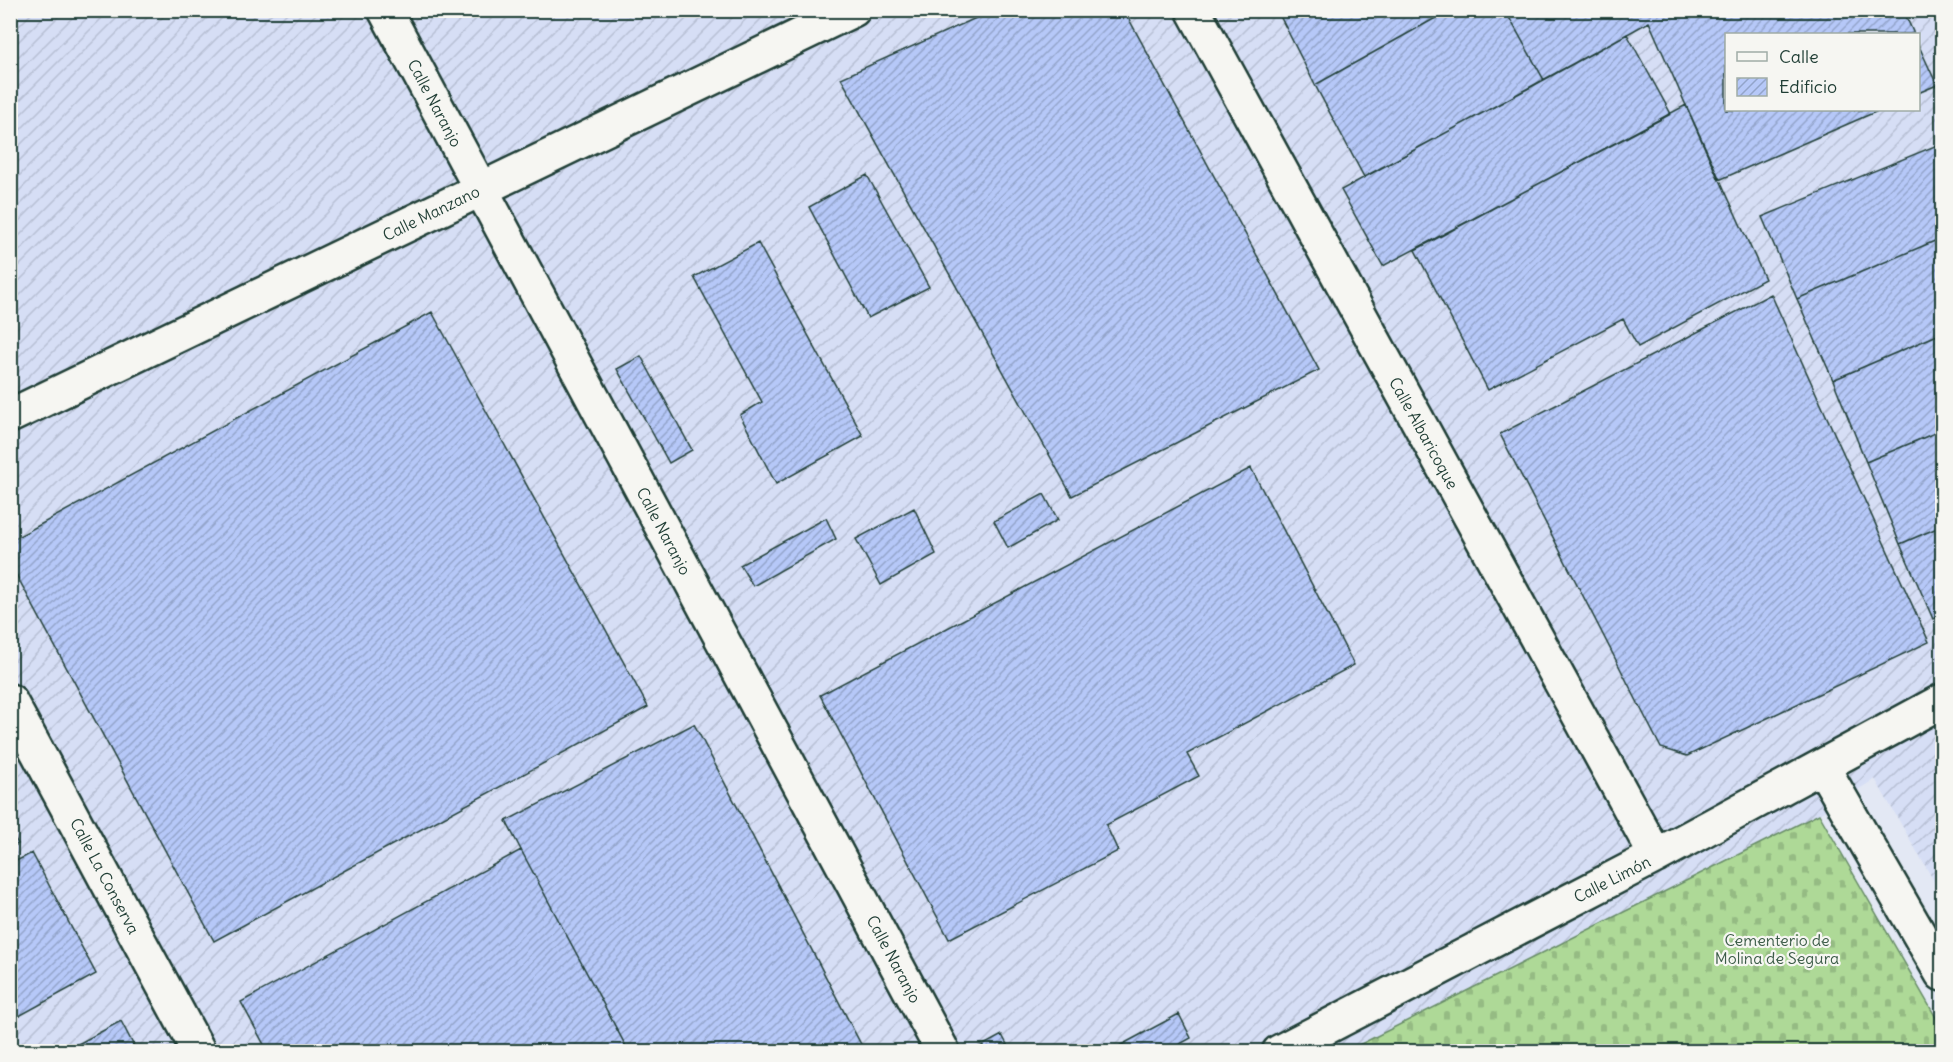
<svg xmlns="http://www.w3.org/2000/svg" width="1953" height="1062" font-family="Delius,sans-serif">
	<defs>
		<pattern id="industrial-furrows" width="10" height="10" patternUnits="userSpaceOnUse" patternTransform="scale(1.5)"><rect width="10" height="10" fill="#d6def5"/><path d="M-1 1l2-2M0 10L10 0M9 11l2-2" fill="none" stroke="#b7bfd3"/></pattern>
		<pattern id="cemetery-stones" width="16" height="16" patternUnits="userSpaceOnUse" patternTransform="scale(1.5)"><rect width="16" height="16" fill="#aed997"/><path d="M2 7V4a2 2 0 0 1 4 0v3zM10 15v-3a2 2 0 0 1 4 0v3z" fill="#95bb83"/></pattern>
		<pattern id="building-hatch" width="6" height="6" patternUnits="userSpaceOnUse" patternTransform="scale(1.5)"><rect width="6" height="6" fill="#b6c8f8"/><path d="M-1 1l2-2M0 6l6-6M5 7l2-2" fill="none" stroke="#93a4ca"/></pattern>
	</defs>
	<rect width="100%" height="100%" fill="#e3e8f4"/>
	<filter id="ink" filterUnits="userSpaceOnUse"><feTurbulence type="fractalNoise" baseFrequency=".0167" numOctaves="2"/><feDisplacementMap in="SourceGraphic" scale="12" xChannelSelector="R" yChannelSelector="G"/><feConvolveMatrix kernelMatrix="1 2 1 2 8 2 1 2 1" color-interpolation-filters="sRGB"/></filter>
	<g filter="url(#ink)">
		<path fill="url(#industrial-furrows)" fill-rule="evenodd" d="M10,11H1942V895L1875,779L1819,814L1347,1051H11ZM1726,34H1918V110H1726Z"/>
		<path fill="url(#cemetery-stones)" stroke="#668b66" stroke-width="1.5" d="M1819,814L1942,1028V1051H1347Z"/>
		<path fill="url(#building-hatch)" stroke="#1f3d34" stroke-width="1.5" d="M994,10H1124L1319,370L1072,496L841,78Z
			M1277,10H1450L1315,85Z
			M1450,10H1505L1544,80L1364,177L1315,85Z
			M1505,10H1903L1914,34H1726V110H1880L1719,180L1649,22L1544,80Z
			M1627,34L1671,114L1383,266L1341,190Z
			M1918,44L1937,85L1918,93Z
			M1686,105L1765,279L1638,347L1623,319L1488,390L1415,250Z
			M1942,143V238L1797,299L1762,217Z
			M867,175L929,287L868,318L809,207Z
			M1942,238V333L1833,380L1797,299Z
			M758,243L863,436L776,484L740,415L762,402L694,277Z
			M1771,294L1929,642L1687,756L1661,748L1500,434Z
			M432,312L648,707L214,941L10,563V541Z
			M1942,333V430L1866,462L1833,380Z
			M641,356L692,450L669,463L617,369Z
			M1942,430V526L1900,544L1866,462Z
			M1251,468L1354,665L1187,754L1199,776L1106,825L1118,851L949,939L820,695Z
			M1044,494L1058,520L1008,548L994,521Z
			M914,508L936,554L881,585L856,539Z
			M826,518L836,539L753,586L740,565Z
			M1942,526V615L1933,619L1900,544Z
			M694,724L865,1052H801L799,1047L790,1052H629L521,850L506,821Z
			M10,830L18,844L10,848Z
			M521,850L629,1052H268L241,1002Z
			M32,853L96,974L10,1021V864Z
			M1179,1014L1191,1038L1166,1052H1108Z
			M121,1021L137,1052H63Z
			M1002,1035L1011,1052H980L978,1048Z"/>
		<g fill="none" stroke-linecap="round" stroke-linejoin="round">
			<defs>
				<path id="street" d="M385,10L943,1052
					M1193,10L1656,856
					M10,416L853,10
					M10,701L199,1052
					M1822,766L1942,974
					M1279,1052L1656,856L1942,701"/>
			</defs>
			<use href="#street" stroke="#1f3d34" stroke-width="38"/>
			<use href="#street" stroke="#f6f6f2" stroke-width="33"/>
		</g>
	</g>
	<g text-anchor="middle" dominant-baseline="central" stroke-width="4.5" stroke-linejoin="round" paint-order="stroke">
		<g font-size="16" fill="#1f3d34" stroke="#f6f6f2">
			<text transform="translate(435 103) rotate(62)">Calle Naranjo</text>
			<text transform="translate(431 213) rotate(-26)">Calle Manzano</text>
			<text transform="translate(1424 433) rotate(61)">Calle Albaricoque</text>
			<text transform="translate(664 531) rotate(62)">Calle Naranjo</text>
			<text transform="translate(105 876) rotate(62)">Calle La Conserva</text>
			<text transform="translate(1612 879) rotate(-27)">Calle Limón</text>
			<text transform="translate(894 959) rotate(62)">Calle Naranjo</text>
		</g>
		<g font-size="16" fill="#3c5c48" stroke="#f6f6f2">
			<text x="1777" y="940">Cementerio de<tspan x="1777" dy="18">Molina de Segura</tspan></text>
		</g>
	</g>
	<rect width="1953" height="1062" fill="none" stroke="#f6f6f2" stroke-width="36"/>
	<rect x="18" y="18" width="1917" height="1026" fill="none" stroke="#1f3d34" stroke-width="2" filter="url(#ink)"/>
	<rect x="1725" y="33" width="195" height="78" fill="#f6f6f2" stroke="#a0aca6" stroke-width="1.5"/>
	<rect x="1737" y="52" width="30" height="9" fill="#f6f6f2" stroke="#a0aca6" stroke-width="1.5"/>
	<text x="1779" y="63" font-size="18" fill="#1f3d34">Calle</text>
	<rect x="1737" y="78" width="30" height="18" fill="url(#building-hatch)" stroke="#a0aca6" stroke-width="1.5"/>
	<text x="1779" y="93" font-size="18" fill="#1f3d34">Edificio</text>
</svg>
